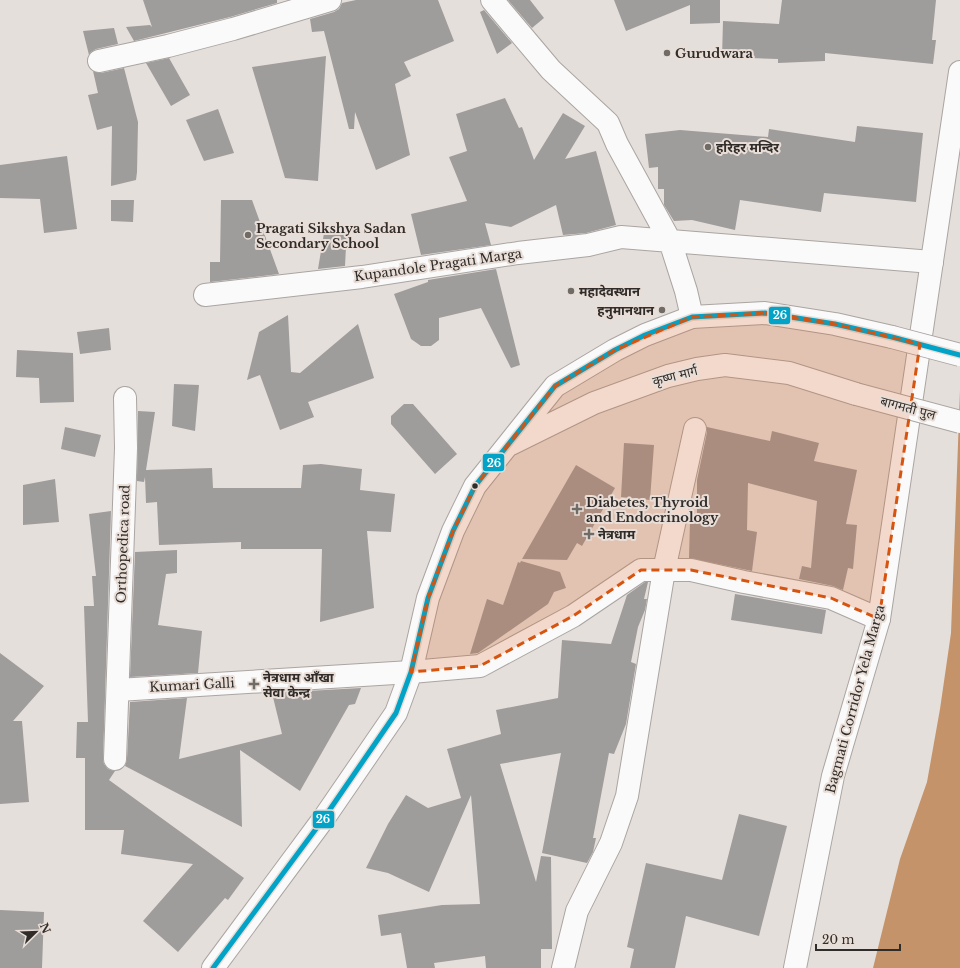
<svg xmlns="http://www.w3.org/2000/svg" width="960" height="968" font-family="'Libre Baskerville','Noto Sans Devanagari',serif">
	<rect width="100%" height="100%" fill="#e5dfdb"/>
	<path fill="#c5936a" d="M960,390V968H873L900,859L927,782L940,709L951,633Z"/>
	<path fill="#9f9c9c" d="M143,0H277V3L230,17L134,41L126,27L150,25L152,27Z
		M356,0H438L454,41L404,62L411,76L395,84L410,155L376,170L355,112L354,129H349L324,31L312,32L310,19L334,12L339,9L342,3Z
		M508,0H530L544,18L532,28Z
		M614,0H720V23L690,24V5L626,31Z
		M782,0H936L932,40H936L933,64L825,53V61L778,63V59L722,57L723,21L779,24Z
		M484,10L512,43L497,54L480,12Z
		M114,28L118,44L96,49L91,52L89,55L83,31Z
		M326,56L318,181L285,178L252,67Z
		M169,58L190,95L171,106L146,63Z
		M124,68L138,122L137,172L136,180L111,186L112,126L97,130L88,95L98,93L93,71L101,73Z
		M505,98L519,128L522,127L534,160L563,113L585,126L565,159L596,151L616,225L586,233L563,235L556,205L511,227L485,223L491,245L421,255L411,214L467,201L449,157L467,151L456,114Z
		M218,109L234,153L204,161L186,120Z
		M857,126L923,133L916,202L824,193L821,212L740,200L735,230L692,220L674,221L664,205V189H658V167L649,168L645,134L680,130L768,137L769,129L855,142Z
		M67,156L77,229L44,233L40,199L0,198V165Z
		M111,200H134L133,222L111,221Z
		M221,200H252L279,274L210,282V262H220Z
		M325,227L347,228L345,266L318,269Z
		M496,269L520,365L511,368L481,308L439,318V340L431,346H421L411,339L394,294L428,282V280Z
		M288,315L291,372L300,373L358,324L374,378L308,402L314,417L280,430L260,375L247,380L259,332Z
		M109,328L111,350L80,354L77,332Z
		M17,350L73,353L74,402L40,403L39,378L16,377Z
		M174,384L199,385L195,431L172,426Z
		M404,404H413L457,454L435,474L391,424V416Z
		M138,411L155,412L146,470L212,468L213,488H301L303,465L321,464L362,469L360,490L395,494L391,532L367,531L374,608L320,622L322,549H241V542L159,545L157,502L146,503L145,477L144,482L137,481Z
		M65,427L101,435L95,457L61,449Z
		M707,427L770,441L772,431L819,443L814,461L857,470L846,524L857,525L853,569L848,568L843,590L833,586L799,579L802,566L811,568L817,501L748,483L747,530L757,532L752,571L689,558L690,521H697V480L707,432Z
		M624,443L654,445L650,500L621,497Z
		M576,465L615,488L582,546L577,543L567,560L522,559Z
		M55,479L59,522L23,525V485Z
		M111,511L103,759L104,764L108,769L115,771L109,780L244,878L228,900L225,898L178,952L143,921L193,864L121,854L124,830H85V758H76L77,722H88L84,606H94L92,576H96L89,514Z
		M177,550V573L166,574L158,625L202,631L198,673L130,677L135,552Z
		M521,561L560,572L566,588L554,592L548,604L478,653L470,654L487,599L503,605L518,562L520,563Z
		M645,582H648L644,599H647L645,610L638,627L631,662L636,664L626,724L614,754L609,753L593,838H596L593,852L587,863L542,853L561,753L500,764L536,882L541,856L551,857L552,949H541V968H486L485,956L434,963L435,968H407L401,933L381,936L378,915L442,905L480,904L471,795L429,892L388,873L366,868L388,824L406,795L428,808L461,798L447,749L501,734L496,710L558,698L562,640L611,644L627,595Z
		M735,594L826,610L822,634L731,620Z
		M0,653L44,686L13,721H22L29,802L0,804Z
		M361,688L355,704L349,705L300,791L240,750L242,827L125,766L127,759L130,702L187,698L179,759L282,734L272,693Z
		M739,814L787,826L759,936L686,916L675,968H630L634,949L627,947L646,863L722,880Z
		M0,910L44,912L42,968H0Z"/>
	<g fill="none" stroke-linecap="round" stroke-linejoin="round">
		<defs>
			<path id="street" d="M492,0L551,70L608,123L617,144L670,241L686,291L692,317
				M99,61L168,46L233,29L330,0
				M205,295L362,277L518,253L588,245L621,237L932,262
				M118,690L411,672L480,666L573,616L641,570H691L744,582L831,598L879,619
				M115,759L126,448L125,398
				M563,968L577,911L611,843L627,796L664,570L695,429"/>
			<path id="secondary" d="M795,968L833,776L879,619L960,72"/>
			<path id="primary" d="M511,444L594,403L668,376L697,369L725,365L789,373L856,394
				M213,968L324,818L396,713L411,672L428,598L453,531L475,486L555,386L615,350L645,335L692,317L765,313L835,324L892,337"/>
		</defs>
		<use href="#street" stroke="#aaa5a2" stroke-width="24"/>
		<use href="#secondary" stroke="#aaa5a2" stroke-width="24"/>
		<use href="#primary" stroke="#aaa5a2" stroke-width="24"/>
		<use href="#street" stroke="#fbfafa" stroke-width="22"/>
		<use href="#secondary" stroke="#fbfafa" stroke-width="22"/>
		<use href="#primary" stroke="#fbfafa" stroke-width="22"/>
		<defs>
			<path id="primary-bridge" d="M892,337L960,355
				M856,394L960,422"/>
		</defs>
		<use href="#primary-bridge" stroke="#aaa5a2" stroke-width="24" stroke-linecap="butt"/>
		<use href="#primary-bridge" stroke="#fbfafa" stroke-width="22"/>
		<defs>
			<path id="bus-1" d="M213,968L324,818L396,713L411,672L428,598L453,531L475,486L555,386L615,350L645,335L692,317L765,313L835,324L892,337L960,355"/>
		</defs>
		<use href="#bus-1" stroke="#e9ded7" stroke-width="8"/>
		<use href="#bus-1" stroke="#02a3c6" stroke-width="5"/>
	</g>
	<path fill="#d6540f" fill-opacity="0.2" stroke="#d6540f" stroke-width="3" stroke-dasharray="8 5" stroke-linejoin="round" d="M765,313L835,324L920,344L879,619L831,598L691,570H641L573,616L480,666L411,672L428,598L453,531L475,486L555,386L615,350L692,317Z"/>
	<g fill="#6f6b67" stroke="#e9ded7" stroke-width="1.5">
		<circle cx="667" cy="53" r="4"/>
		<circle cx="708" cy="147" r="4"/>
		<circle cx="248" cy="235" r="4"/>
		<circle cx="571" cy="291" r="4"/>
		<circle cx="662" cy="310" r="4"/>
		<path d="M575 503h4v4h4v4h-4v4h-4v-4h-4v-4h4z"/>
		<path d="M587 528h4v4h4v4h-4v4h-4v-4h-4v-4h4z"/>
		<path d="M252 678h4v4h4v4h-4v4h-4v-4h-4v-4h4z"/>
	</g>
	<circle fill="#302c29" stroke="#e9ded7" stroke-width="1.5" cx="475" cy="486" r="3.5"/>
	<g text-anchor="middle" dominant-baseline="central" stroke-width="4" stroke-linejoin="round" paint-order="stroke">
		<g font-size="13" font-weight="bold" fill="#302c29" stroke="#e9ded7" text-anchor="start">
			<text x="675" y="53">Gurudwara</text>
			<text x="716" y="147">हरिहर मन्दिर</text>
			<text x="256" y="228">Pragati Sikshya Sadan<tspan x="256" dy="15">Secondary School</tspan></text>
			<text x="579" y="291">महादेवस्थान</text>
			<text x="654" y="310" text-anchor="end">हनुमानथान</text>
			<text x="586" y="502">Diabetes, Thyroid<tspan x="586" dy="15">and Endocrinology</tspan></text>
			<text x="598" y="534">नेत्रधाम</text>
			<text x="263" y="677">नेत्रधाम आँखा<tspan x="263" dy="15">सेवा केन्द्र</tspan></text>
		</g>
		<g font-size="13" fill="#302c29" stroke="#e9ded7">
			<text transform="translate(438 265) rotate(-8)">Kupandole Pragati Marga</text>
			<text transform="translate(675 376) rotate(-15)">कृष्ण मार्ग</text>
			<text transform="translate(908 408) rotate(15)">बागमती पुल</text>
			<text transform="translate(123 544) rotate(-88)">Orthopedica road</text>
			<text transform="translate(192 685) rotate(-3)">Kumari Galli</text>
			<text transform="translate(855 699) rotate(-75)">Bagmati Corridor Yela Marga</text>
		</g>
	</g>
	<g stroke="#e9ded7" stroke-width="1.5">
		<rect x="768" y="306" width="23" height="19" rx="4" fill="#02a3c6"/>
		<rect x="482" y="453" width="23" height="19" rx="4" fill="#02a3c6"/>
		<rect x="312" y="810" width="23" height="19" rx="4" fill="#02a3c6"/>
	</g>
	<g font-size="11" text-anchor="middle" font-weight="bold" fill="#fff">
		<text x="780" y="319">26</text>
		<text x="494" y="467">26</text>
		<text x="323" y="823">26</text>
	</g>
	<g transform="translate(36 932) rotate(67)" stroke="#e9ded7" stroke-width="3" paint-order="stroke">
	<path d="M0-3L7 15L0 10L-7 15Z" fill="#302c29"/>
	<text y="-6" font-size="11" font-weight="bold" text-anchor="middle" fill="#302c29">N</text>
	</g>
	<path d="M816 944v6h84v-6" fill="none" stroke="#302c29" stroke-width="2"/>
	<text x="822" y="944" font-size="12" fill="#302c29" stroke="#e9ded7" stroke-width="3" paint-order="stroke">20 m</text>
</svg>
